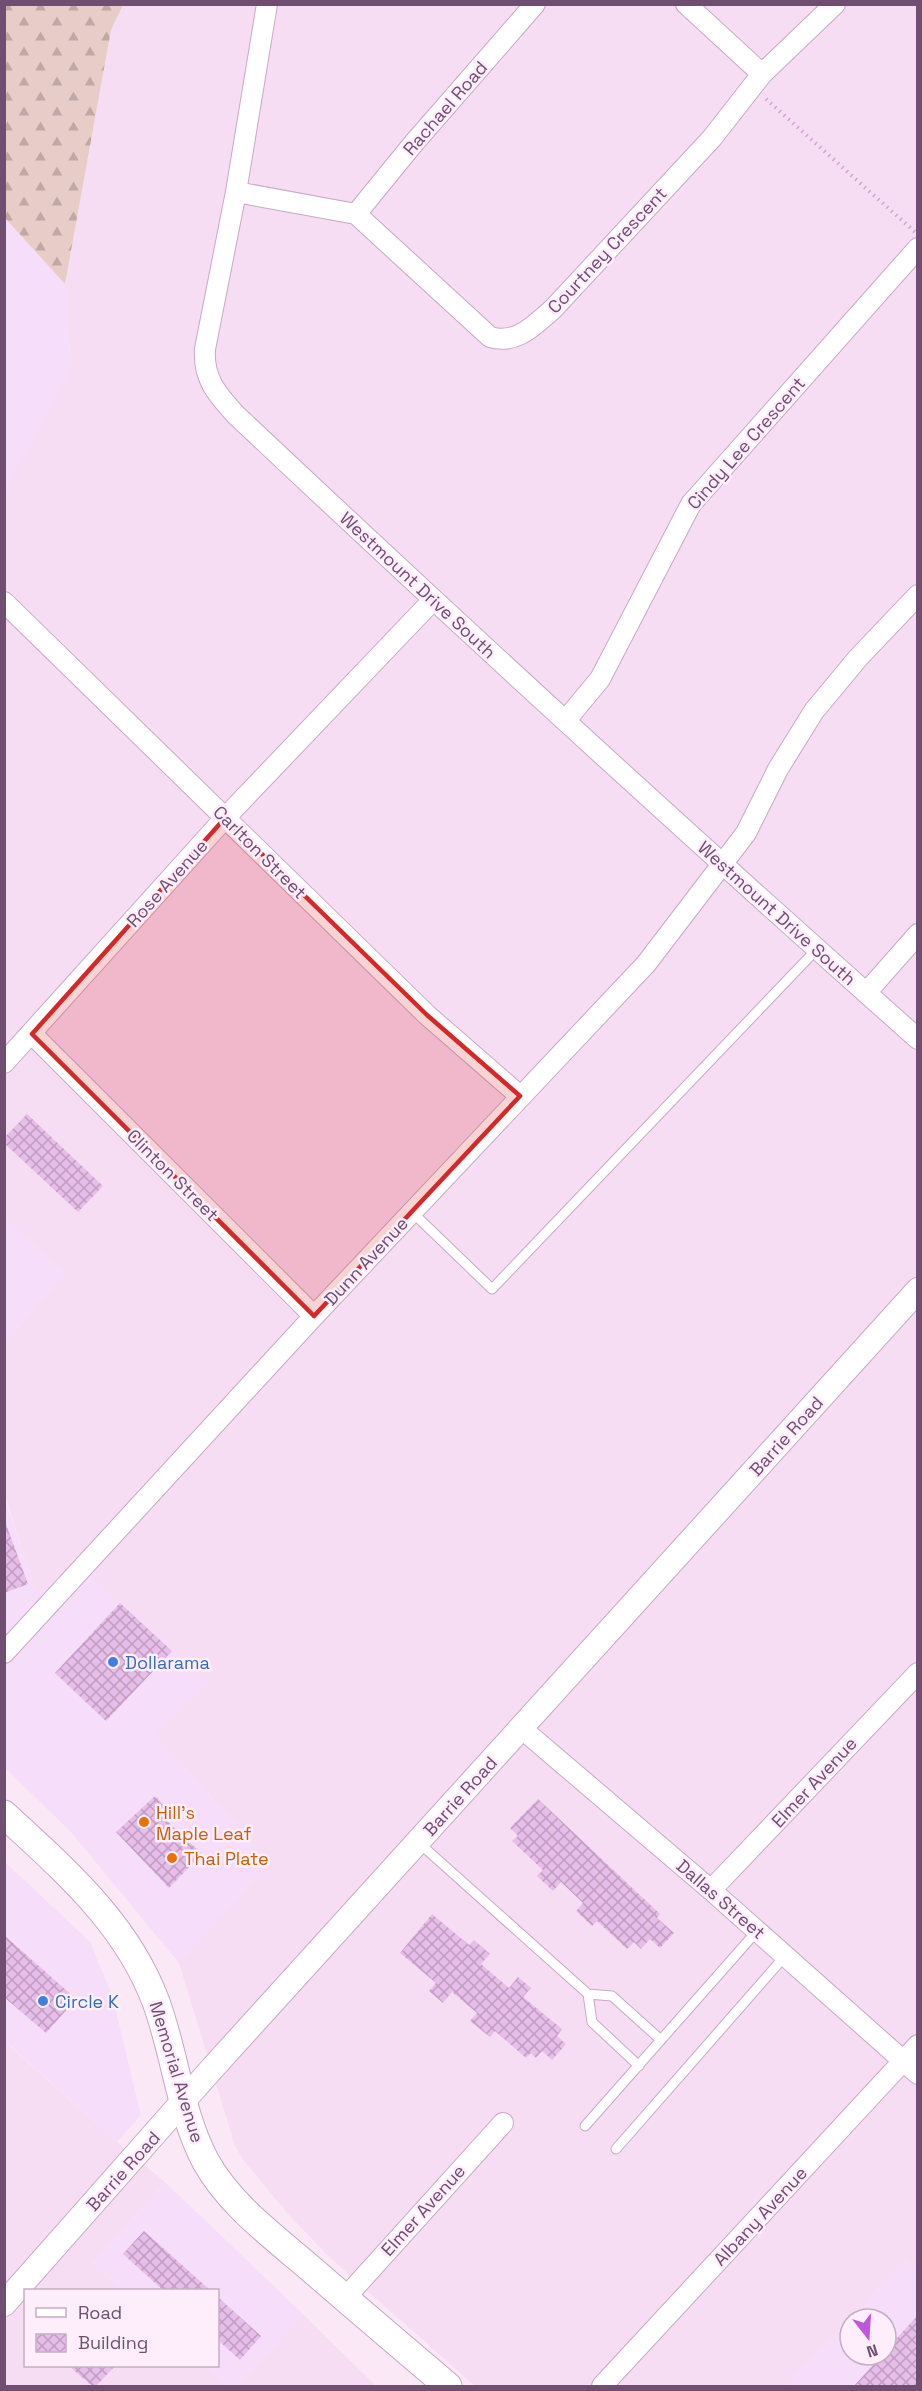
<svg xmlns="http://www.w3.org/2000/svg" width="922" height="2391" font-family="'Space Grotesk',sans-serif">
	<defs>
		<pattern id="forest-firs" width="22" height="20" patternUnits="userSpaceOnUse" patternTransform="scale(1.5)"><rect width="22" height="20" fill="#e7ccc7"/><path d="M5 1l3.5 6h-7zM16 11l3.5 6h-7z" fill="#c0a8a6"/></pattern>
		<pattern id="building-cross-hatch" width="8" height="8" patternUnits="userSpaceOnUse" patternTransform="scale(1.5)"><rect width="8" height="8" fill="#e7bde9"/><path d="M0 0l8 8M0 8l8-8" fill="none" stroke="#c09cc1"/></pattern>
	</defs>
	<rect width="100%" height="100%" fill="#fbe8f7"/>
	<path fill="#f7ddf3" d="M123,5H917V2271L905,2260L786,2386H475L329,2257L287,2213L244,2161L235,2146L179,1963L270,1861L155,1735L101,1585L77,1563L37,1596L5,1495V1342L65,1274L5,1218L4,492L71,369L65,284L111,30Z
		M4,2041L117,2142L165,2182L93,2263L122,2290H26V2366H205L228,2386H5Z
		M303,2314L376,2386H238Z"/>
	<path fill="#f6ddfa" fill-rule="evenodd" d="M5,218L65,284L71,369L5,492Z
		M5,1218L65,1274L5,1342Z
		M4,1495L37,1595L77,1563L209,1683L155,1735L270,1861L179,1963L70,1831L5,1768Z
		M4,1861L90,1942L112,1995L141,2115L117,2142L5,2041Z
		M165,2182L303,2314L238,2386H228L205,2366H218V2290H122L93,2263Z
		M905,2260L917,2271V2386H786ZM850,2319H886V2355H850Z"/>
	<path fill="url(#forest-firs)" d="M5,4L123,5L111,30L65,284L5,218Z"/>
	<path fill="url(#building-cross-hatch)" d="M27,1114L103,1186L78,1212L4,1143V1138Z
		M6,1524L28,1584L4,1593V1525Z
		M120,1603L172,1651L106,1721L55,1673Z
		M155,1796L171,1813L165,1819L202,1854L169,1888L116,1832Z
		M538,1799L660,1914L657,1918L674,1933L660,1948L650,1939L641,1949L634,1942L627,1949L597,1921L592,1926L576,1911L583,1903L561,1882L553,1891L537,1876L543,1870L512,1841L518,1836L510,1828Z
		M432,1914L469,1945L474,1940L490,1954L481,1964L509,1988L518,1977L531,1988L523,1997L562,2029L557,2036L566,2044L552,2060L542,2051L536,2058L531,2053L526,2058L495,2031L490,2037L470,2021L477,2013L452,1992L443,2003L429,1991L436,1983L400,1953Z
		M4,1935L76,1999L46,2033L4,1997Z
		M144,2231L210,2290H163L123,2254Z
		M218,2297L261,2336L240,2360L218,2340Z
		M918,2315V2386H854L882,2355H886V2350Z
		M69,2366H115L96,2386H92Z"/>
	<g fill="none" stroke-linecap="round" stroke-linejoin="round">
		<defs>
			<path id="service" d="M412,1212L492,1289L817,949
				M418,1842L588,1994L612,1996L661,2040
				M588,1994L592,2022L639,2066
				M585,2126L757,1931
				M616,2149L785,1956"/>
			<path id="minor" d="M267,4L236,192L205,349C203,379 217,394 236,415C460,626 687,834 918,1039
				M686,4L762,74
				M236,192L356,214
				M356,214L490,337C517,345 534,325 553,309L712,138L762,74L835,4
				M356,214L413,144L535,4
				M4,602L427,1015L520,1096
				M566,720L600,679L691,504L918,248
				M866,993L918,934
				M32,1034L314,1316
				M4,1063L225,818L433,600
				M4,1653L314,1316L646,964L746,833L778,769L814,711L858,658L918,595
				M521,1728L711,1890L918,2074
				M711,1890L918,1673
				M345,2298L503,2123
				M602,2386L918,2045"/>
			<path id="tertiary" d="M4,2304L209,2072L918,1290"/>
			<path id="secondary" d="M4,1814C65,1871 126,1922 156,2002C175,2053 180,2114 206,2162C230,2205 274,2237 310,2268C356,2308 402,2347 448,2386"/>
		</defs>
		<use href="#service" stroke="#c6aac5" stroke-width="11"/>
		<use href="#minor" stroke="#c6aac5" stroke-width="22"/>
		<use href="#tertiary" stroke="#c6aac5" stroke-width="26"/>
		<use href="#secondary" stroke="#c7a5c6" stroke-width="29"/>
		<path stroke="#d1a5d3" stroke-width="4" stroke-dasharray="1.5 4.5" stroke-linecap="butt" d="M766,99L915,232"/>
		<use href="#service" stroke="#fff" stroke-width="9"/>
		<use href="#minor" stroke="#fff" stroke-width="20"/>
		<use href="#tertiary" stroke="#fff" stroke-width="24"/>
		<use href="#secondary" stroke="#fff" stroke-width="27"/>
	</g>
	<path fill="#d62828" fill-opacity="0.2" stroke="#d62828" stroke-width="4.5" stroke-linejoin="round" d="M225,818L427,1015L520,1096L314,1316L32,1034Z"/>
	<g fill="#3f7fe0" stroke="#feeefb" stroke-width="2">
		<circle cx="113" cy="1662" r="6"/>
		<circle cx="43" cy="2001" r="6"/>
	</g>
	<g fill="#e8710a" stroke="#feeefb" stroke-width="2">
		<circle cx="144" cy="1822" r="6"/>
		<circle cx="172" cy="1858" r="6"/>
	</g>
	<g text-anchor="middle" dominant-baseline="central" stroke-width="5" stroke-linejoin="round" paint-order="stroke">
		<g font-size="18" fill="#704e72" stroke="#feeefb">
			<text transform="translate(445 108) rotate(-49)">Rachael Road</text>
			<text transform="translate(607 250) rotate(-47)">Courtney Crescent</text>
			<text transform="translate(746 443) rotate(-49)">Cindy Lee Crescent</text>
			<text transform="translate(418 585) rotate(43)">Westmount Drive South</text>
			<text transform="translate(260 852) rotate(45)">Carlton Street</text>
			<text transform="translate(167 883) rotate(-48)">Rose Avenue</text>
			<text transform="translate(777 913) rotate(42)">Westmount Drive South</text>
			<text transform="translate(173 1175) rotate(45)">Clinton Street</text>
			<text transform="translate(366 1261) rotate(-47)">Dunn Avenue</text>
			<text transform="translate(786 1436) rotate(-48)">Barrie Road</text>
			<text transform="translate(814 1782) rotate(-47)">Elmer Avenue</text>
			<text transform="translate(460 1796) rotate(-48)">Barrie Road</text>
			<text transform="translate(721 1899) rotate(41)">Dallas Street</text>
			<text transform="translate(177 2072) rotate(73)">Memorial Avenue</text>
			<text transform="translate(123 2171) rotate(-48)">Barrie Road</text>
			<text transform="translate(423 2210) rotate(-48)">Elmer Avenue</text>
			<text transform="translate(760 2216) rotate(-47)">Albany Avenue</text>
		</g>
		<g font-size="18" fill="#366cbe" stroke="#feeefb" text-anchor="start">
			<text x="125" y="1662">Dollarama</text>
			<text x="55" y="2001">Circle K</text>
		</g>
		<g font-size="18" fill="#c56008" stroke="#feeefb" text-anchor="start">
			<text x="156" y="1812">Hill's<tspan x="156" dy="21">Maple Leaf</tspan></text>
			<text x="184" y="1858">Thai Plate</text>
		</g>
	</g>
	<rect width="922" height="2391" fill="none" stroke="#704e72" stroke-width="12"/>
	<rect x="24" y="2289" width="195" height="78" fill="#feeefb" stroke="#c5aec4" stroke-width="1.5"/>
	<rect x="36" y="2308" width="30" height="9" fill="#ffffff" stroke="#c5aec4" stroke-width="1.5"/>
	<text x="78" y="2319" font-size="18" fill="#704e72">Road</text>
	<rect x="36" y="2334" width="30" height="18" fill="url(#building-cross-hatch)" stroke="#c5aec4" stroke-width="1.5"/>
	<text x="78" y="2349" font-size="18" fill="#704e72">Building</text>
	<g transform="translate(868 2337) rotate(163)"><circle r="28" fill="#feeefb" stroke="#c5aec4" stroke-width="1.5"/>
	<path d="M0-4.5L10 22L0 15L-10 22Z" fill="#be57da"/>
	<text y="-9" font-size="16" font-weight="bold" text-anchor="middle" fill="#704e72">N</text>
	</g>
</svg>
